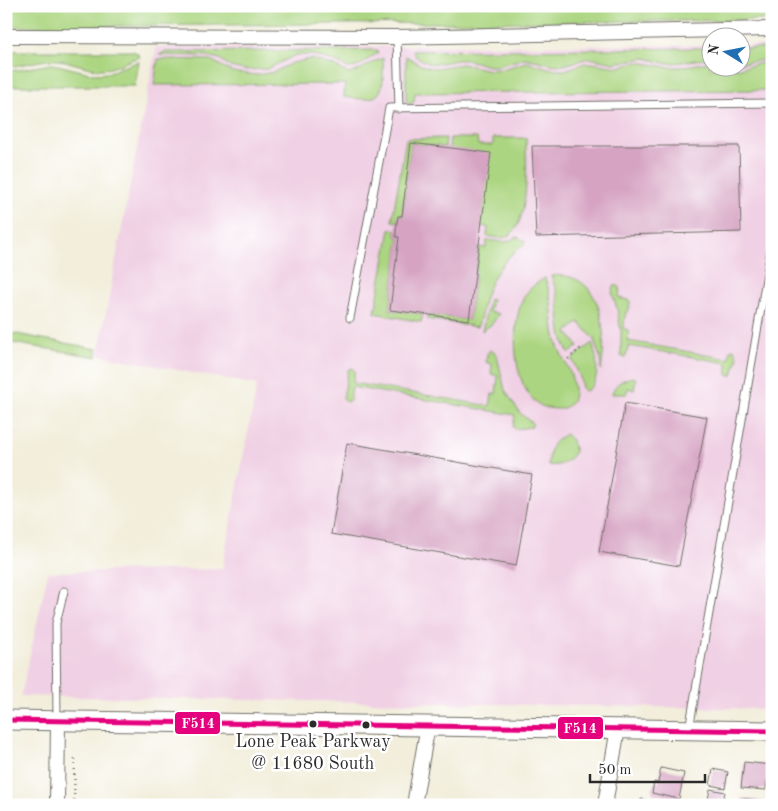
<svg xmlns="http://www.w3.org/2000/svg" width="778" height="811" font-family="'Old Standard TT',serif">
	<rect width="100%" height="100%" fill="#fff"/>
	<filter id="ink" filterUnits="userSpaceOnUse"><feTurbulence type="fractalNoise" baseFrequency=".02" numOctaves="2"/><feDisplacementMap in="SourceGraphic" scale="10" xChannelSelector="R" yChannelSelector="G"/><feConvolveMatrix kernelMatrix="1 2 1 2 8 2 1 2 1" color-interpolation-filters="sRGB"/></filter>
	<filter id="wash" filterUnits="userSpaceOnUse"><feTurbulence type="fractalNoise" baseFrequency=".0096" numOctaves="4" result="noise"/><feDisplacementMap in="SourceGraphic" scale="20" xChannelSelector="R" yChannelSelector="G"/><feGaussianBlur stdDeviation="1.12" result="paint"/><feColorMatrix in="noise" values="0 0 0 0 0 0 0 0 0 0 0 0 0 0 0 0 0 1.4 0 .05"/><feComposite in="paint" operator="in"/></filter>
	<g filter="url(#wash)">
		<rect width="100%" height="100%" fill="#f2eedb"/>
		<path fill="#f0d0e4" d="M710,45V68H740L741,45H772V709L21,696L48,572L222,569L257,385L98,355L156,47Z"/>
		<path fill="#abd580" stroke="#6b8056" d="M6,6H772V20L6,27Z
			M710,48V58L674,63H664L645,58L614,63L589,58L564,65H555L525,58L498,66H488L468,60H458L435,64L428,63L415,56L413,51Z
			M741,48H772V59L741,63Z
			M377,50L378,53L357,67L348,68L334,61L312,55H296L267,69L244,70L230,67L220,59L207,56L159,55L164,52Z
			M6,51H133L137,53L140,57C127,60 116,69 103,69C87,70 72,61 57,60C40,59 23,66 6,67Z
			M406,56L421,65L428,67L436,68L462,64L490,70L502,69L526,62L556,70H565L585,63H592L618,67L638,62L667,67H680L710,62V68H740L766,62L772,63V90L415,93L414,102L410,104L406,102Z
			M383,58C384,95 383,103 344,97L345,84L154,85L158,59L211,60L232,72L256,75L274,72L292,63L311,59L335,66L349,74C362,70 371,62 383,58Z
			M139,61L135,86H6V72L51,64L58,65L94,74L107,73Z
			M446,138L445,147L411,143L402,216H398L397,222L392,221L406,139Z
			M450,138H477L478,145H493V138H526C526,160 531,227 506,237C500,239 493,237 487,236L488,227L481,226L449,148Z
			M390,229L396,230V237H399L390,310L423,314L421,322L375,313Z
			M517,237L525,241L524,245C504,257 490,279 484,301C482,310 481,320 477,327L427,319L428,315L469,320L479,247L486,248L487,240L505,242Z
			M551,276C603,269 608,333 601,370L600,357L594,341L595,340L579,322L567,332L578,346L569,354C559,337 560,319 558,299C557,291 554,284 551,276Z
			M545,278C553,299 551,319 556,340C560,356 571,368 573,384C575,391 574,397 571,403L563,409C554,409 544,409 537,403C511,383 511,324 523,299C528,289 536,283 545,278Z
			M615,285L620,287L619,298L629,300L630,302L629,310L626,312L623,328L629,331L628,341L729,359L730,350L734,349L738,357L733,375H727V363L629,346L625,358L621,356V331L617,309L612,292Z
			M489,299L492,300L489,312L499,314L492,324L482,331Z
			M6,332L97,349V357L6,342Z
			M592,343C597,356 602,385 585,391L582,389L580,377L572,359Z
			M490,350L495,353L497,356L505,390L520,413L533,424L531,427L515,429L513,427L515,415L352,387L350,400L346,402L343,398L348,370L352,368L355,371L353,383L490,406L492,394H496L498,376L491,374L492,364L486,362L487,354Z
			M633,377L636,379L634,390L628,388L626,394H612C614,384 623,379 633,377Z
			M566,434L572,440L575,452C567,462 562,467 548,465C551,447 550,443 566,434Z"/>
		<g id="blocks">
			<path fill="#d6a3c3" d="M411,143L491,153L469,320L390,310L399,237H396V230L398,216H402Z
				M532,146H739L741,232L536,237Z
				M625,403L707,417L679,566L599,552Z
				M347,443L532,475L516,566L331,534Z
				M744,762L772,765L771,781H767L766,790L741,788Z
				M661,768L684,773L679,799L652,793L654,782L658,783Z
				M713,769L728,772L725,788L710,785Z
				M710,789L725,792L722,805H707Z
				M742,798L768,802L767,805H741Z
				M641,799L667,804V805H640Z"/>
		</g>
	</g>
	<g filter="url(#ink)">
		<use href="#blocks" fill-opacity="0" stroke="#716f69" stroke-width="1"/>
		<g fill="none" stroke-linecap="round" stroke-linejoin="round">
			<defs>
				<path id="lane" d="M397,37L399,109
					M350,318L389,108L772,103
					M57,719L56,623L64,591
					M689,730L772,244"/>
				<path id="street" d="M6,36L397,37L772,29
					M57,805L58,721
					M414,805L428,725
					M605,805L618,728"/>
				<path id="secondary" d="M6,720L772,731"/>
			</defs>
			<use href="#lane" stroke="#716f69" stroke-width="9"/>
			<use href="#street" stroke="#716f69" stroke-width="16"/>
			<use href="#secondary" stroke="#716f69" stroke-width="21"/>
			<path stroke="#716f69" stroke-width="2.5" stroke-dasharray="1 4" stroke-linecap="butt" d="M568,359L581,348
				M74,805L75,755"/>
			<use href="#lane" stroke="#fff" stroke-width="7"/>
			<use href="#street" stroke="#fff" stroke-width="14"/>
			<use href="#secondary" stroke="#fff" stroke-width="19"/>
			<defs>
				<path id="bus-1" d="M6,720L772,731"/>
			</defs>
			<use href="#bus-1" stroke="#fff" stroke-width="9"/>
			<use href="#bus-1" stroke="#e5007d" stroke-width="5"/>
		</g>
	</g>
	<g fill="#2b2b2b" stroke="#fff" stroke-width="2">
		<circle cx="313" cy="724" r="4.5"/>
		<circle cx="366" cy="725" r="4.5"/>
	</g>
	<g text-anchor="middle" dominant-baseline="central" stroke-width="5" stroke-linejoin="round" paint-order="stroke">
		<g font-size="18" fill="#2b2b2b" stroke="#fff">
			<text x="313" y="742">Lone Peak Parkway<tspan x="313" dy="22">@ 11680 South</tspan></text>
		</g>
	</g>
	<g stroke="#fff" stroke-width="2">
		<rect x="174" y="711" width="47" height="24" rx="5" fill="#e5007d"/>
		<rect x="557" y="716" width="47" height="24" rx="5" fill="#e5007d"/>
	</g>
	<g font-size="14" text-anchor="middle" font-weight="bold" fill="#fff">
		<text x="198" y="728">F514</text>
		<text x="580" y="733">F514</text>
	</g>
	<rect width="778" height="811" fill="none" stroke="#fff" stroke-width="25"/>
	<g transform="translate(726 52) rotate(280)"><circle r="24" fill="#ffffff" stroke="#aaaaaa"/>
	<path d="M0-4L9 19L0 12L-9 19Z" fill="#1f6fb2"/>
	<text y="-8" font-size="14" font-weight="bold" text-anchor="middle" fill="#2b2b2b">N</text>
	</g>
	<path d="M590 774v8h115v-8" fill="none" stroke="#2b2b2b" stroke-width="2.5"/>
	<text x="598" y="774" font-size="15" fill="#2b2b2b" stroke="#ffffff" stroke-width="4" paint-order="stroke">50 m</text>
</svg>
